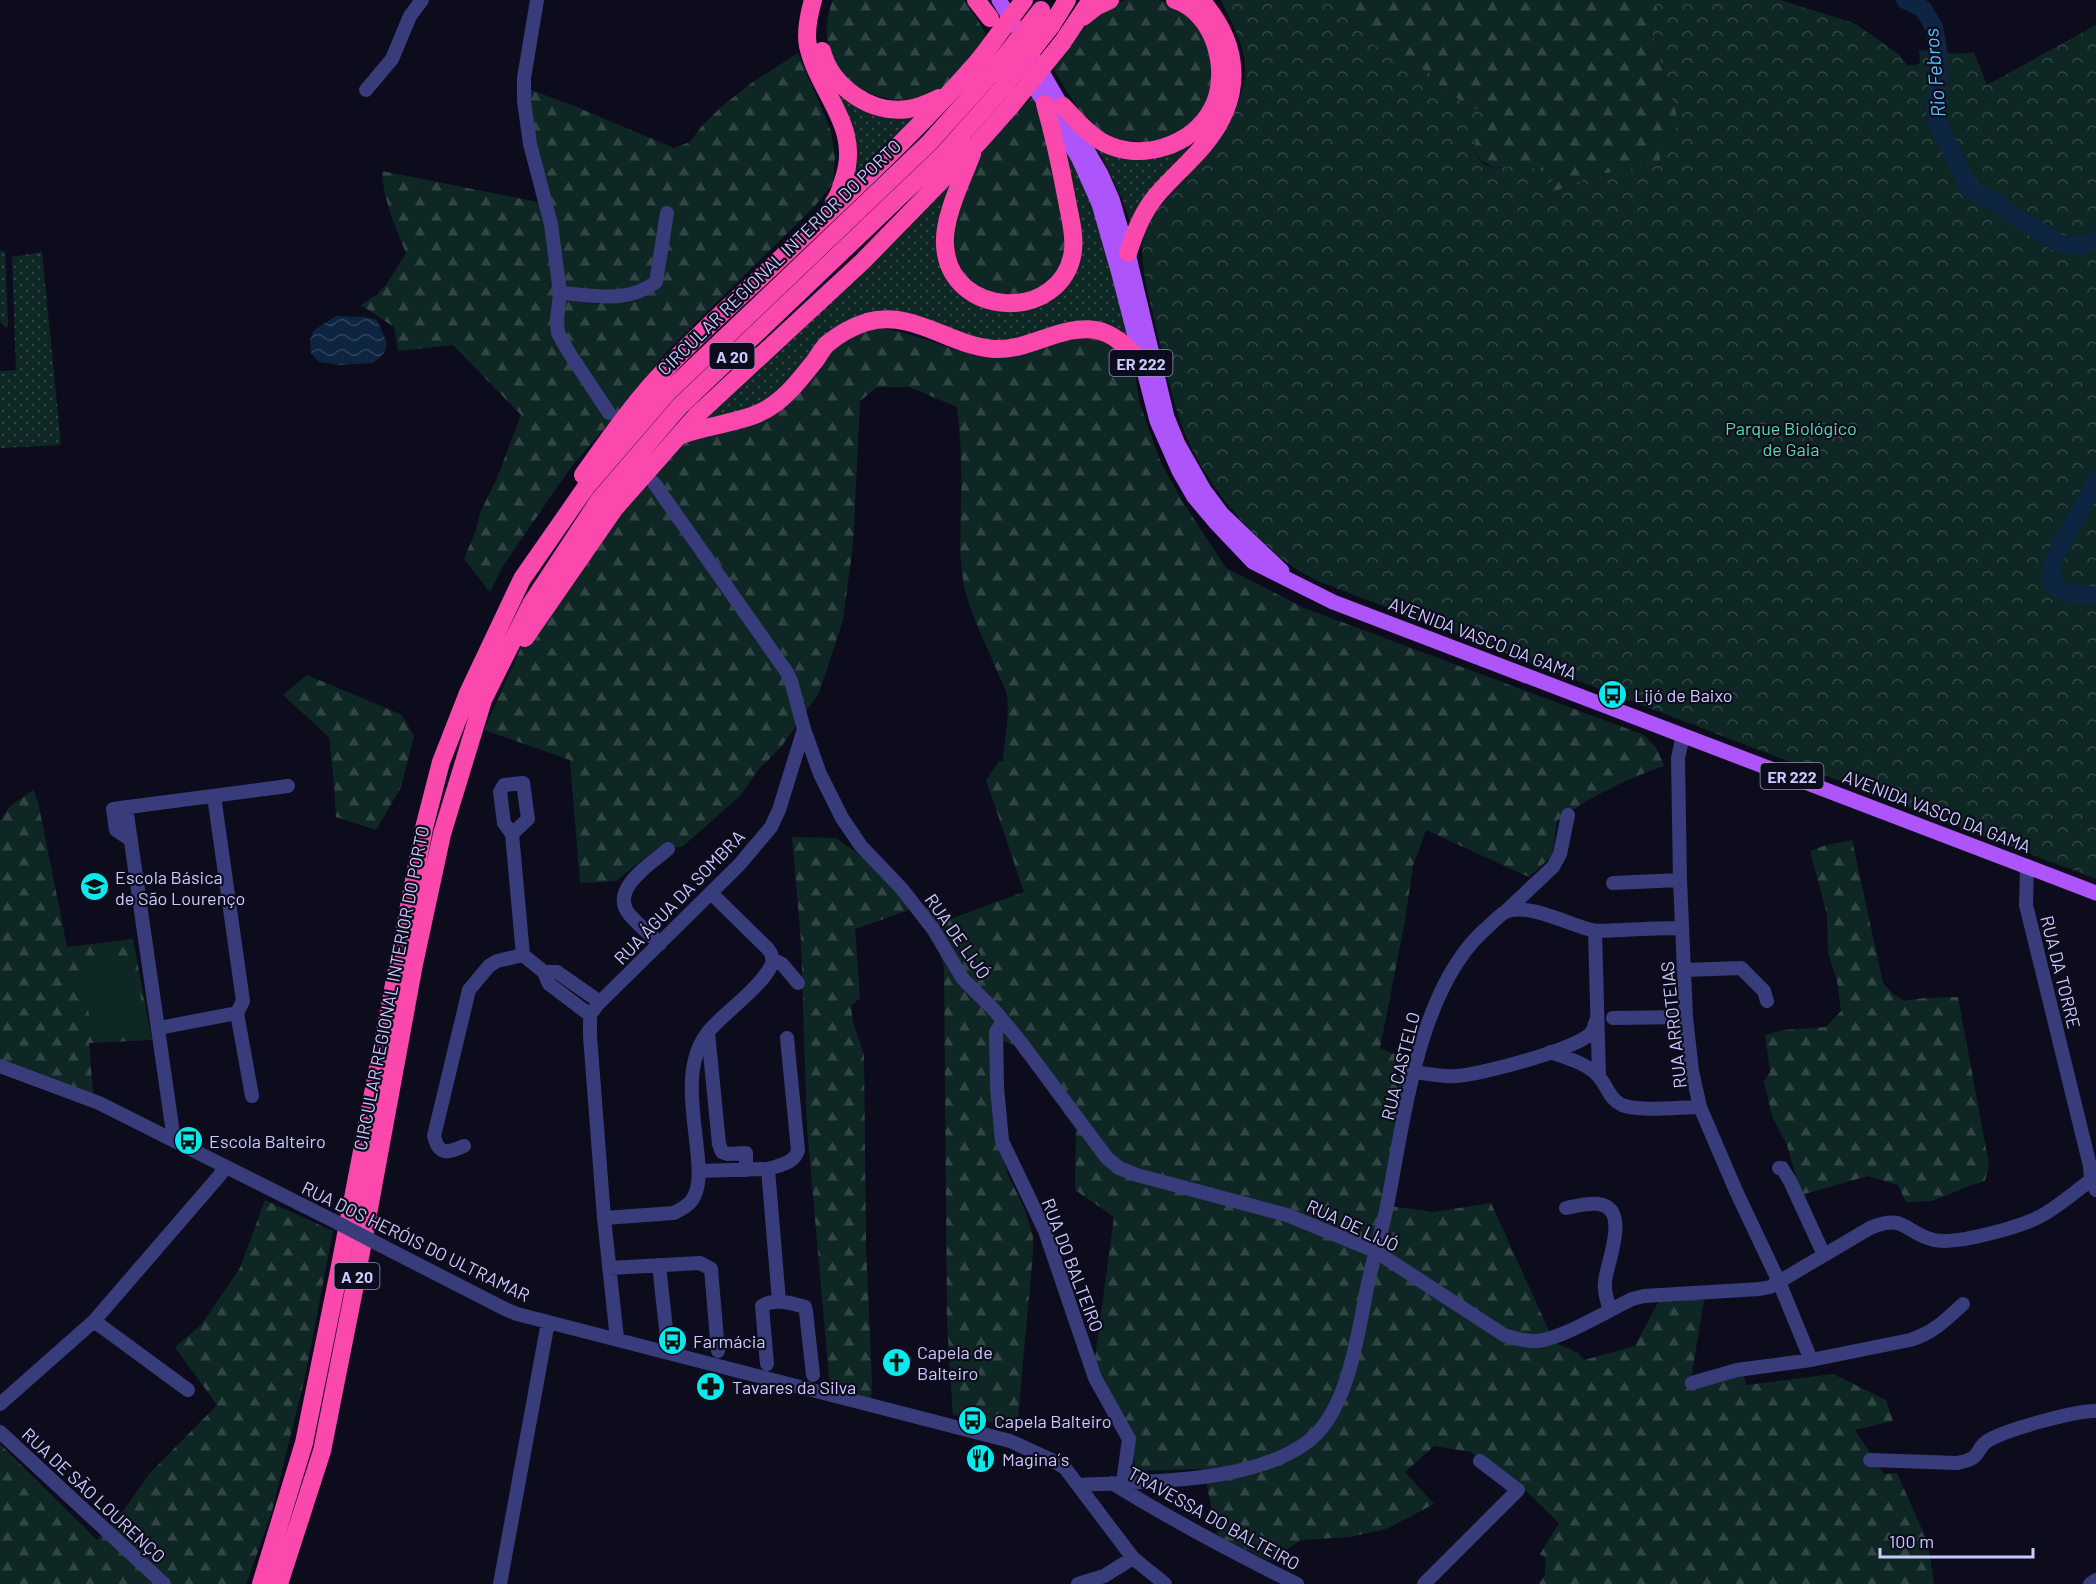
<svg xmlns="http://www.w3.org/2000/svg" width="2096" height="1584" font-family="Barlow,sans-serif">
	<defs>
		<pattern id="grass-dots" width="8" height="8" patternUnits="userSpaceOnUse" patternTransform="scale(1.5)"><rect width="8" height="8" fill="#0f2724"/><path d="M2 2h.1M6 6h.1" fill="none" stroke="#314545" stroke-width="1.8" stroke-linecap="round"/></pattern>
		<pattern id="forest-firs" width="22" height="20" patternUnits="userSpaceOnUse" patternTransform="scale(1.5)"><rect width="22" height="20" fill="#0f2724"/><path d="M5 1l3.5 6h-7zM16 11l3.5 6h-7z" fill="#314545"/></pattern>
		<pattern id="park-crowns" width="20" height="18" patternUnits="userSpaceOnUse" patternTransform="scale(1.5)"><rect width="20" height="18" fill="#0f2724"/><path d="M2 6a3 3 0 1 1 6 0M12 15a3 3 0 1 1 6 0" fill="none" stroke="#314545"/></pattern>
		<pattern id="water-waves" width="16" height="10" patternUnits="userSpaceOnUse" patternTransform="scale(1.5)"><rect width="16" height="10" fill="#0d2540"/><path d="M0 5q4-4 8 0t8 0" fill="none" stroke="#2f435d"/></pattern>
	</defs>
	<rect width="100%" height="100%" fill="#0d0c1d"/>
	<path fill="url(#grass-dots)" d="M832,83L921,113L849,183Z
		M1203,132C1177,161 1148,188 1130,221L1121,196L1094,141L1110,149Z
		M1064,145L1092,199L1128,335L1126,338L994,340L975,337L896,311L792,381L764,404L702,422L956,174L940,253L990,307Z
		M0,250L5,252L8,326L6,328L0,322Z
		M42,252L61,445L0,448V371L16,370L12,257Z"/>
	<path fill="url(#forest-firs)" d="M833,0H965L986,34C974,56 955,85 930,94C869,117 806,63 833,0Z
		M1126,0H1159L1182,10L1200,30L1212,54V84L1205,105L1191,123L1174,135L1149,142L1123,141L1100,133L1084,118L1053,69C1075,40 1090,12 1126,0Z
		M1335,0H1655L1658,11L1650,26L1679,122L1661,153L1659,165L1595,175L1549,194L1541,189L1560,173L1515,166L1495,168L1482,161L1475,152V140L1481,131L1483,113L1443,90L1430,73L1379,50L1360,31Z
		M798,53L831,131L835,157L833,183L815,206L665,353L625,405L571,467L503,566L490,592L464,559L476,530L480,513L497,478L521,415L453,345L398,351L394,327L361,305L379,293V291L386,285L406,253C395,226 383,200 382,171L543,203L518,85L574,106L674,148L690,142L701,127L722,106L753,82Z
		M1032,98L1041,119L1068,243L1060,267L1048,282L1029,293L1005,297L983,289L965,276L955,255L953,235L962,197L977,160L995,134Z
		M877,328C921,332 959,358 1003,358L1064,341L1097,335L1123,353L1134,368L1140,404L1159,458L1180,498L1226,568L1304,608L1644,735L1657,749L1664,766C1629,778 1586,798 1557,821L1552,856L1529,877L1426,830L1413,866L1404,926L1380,1048L1410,1061L1383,1205L1434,1212L1491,1203L1554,1342L1578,1353L1584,1360L1635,1346L1661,1297L1704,1300L1690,1385L1743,1372L1746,1385L1833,1374L1886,1400L1893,1421L1855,1430L1884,1474L1897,1473L1928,1543L1934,1584H1539L1545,1575L1546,1559L1540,1554L1559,1523L1525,1490L1471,1452L1434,1446L1405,1472L1434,1504L1386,1529L1350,1537L1301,1540L1270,1561L1218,1536L1203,1469L1136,1471L1131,1440L1094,1365L1114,1217L1075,1190L1076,1130L1016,1045L996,1039L999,1145L1008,1175L1025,1210L1033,1236V1253L1017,1428L953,1415L947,1322L944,966L921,906L855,929L860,998L851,1006L853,1022L864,1055L866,1247L872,1381L871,1402L830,1388L807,1128L801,941L792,837L836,838L899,883L942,922L1024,892L986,780L999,761H1003C1004,741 1011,711 1006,692C1004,685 1000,678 997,671C984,638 966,608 962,572C959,549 961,527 961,503C962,471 961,439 957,407L909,387H877L860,401L853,545L843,620L819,693L781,747L759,769L740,796L682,847L657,848L616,881L580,883L570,760L484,730L523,643L574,564L680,437L756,422L839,338Z
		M307,675L402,715L414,736L401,787L376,830L336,817L334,783L329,737L283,695Z
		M33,790L38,802L67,947L133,939L152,1040L89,1043L93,1094L0,1059V821L9,807Z
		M1852,840L1883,983L1893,994L1904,1001L1924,998L1958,997L1989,1165L1985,1181L1967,1187L1932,1201L1906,1202L1898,1185L1868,1176L1801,1195L1787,1145L1772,1116L1764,1081L1770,1072L1765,1035L1784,1030L1826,1027L1841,1011L1837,981L1828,953L1827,914L1810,851L1826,845Z
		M265,1200L333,1231L305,1377L271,1515L246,1584H0V1444L97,1540L124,1510L149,1474L217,1405L175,1347L201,1325L240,1268Z"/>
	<path fill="url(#park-crowns)" d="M1221,0H1335L1360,31L1379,50L1430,73L1443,90L1483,113L1489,126C1469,138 1470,162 1494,168C1500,169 1508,166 1513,166C1529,166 1546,171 1561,173L1541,189L1549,194L1595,175L1659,165L1661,153L1679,122L1650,26L1658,11L1655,0H1780L1854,23L1900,55L1907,66L1920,64L1919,50L1960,54L1974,52L1987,85L2096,25V879L1318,581C1308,575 1296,570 1287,563C1245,530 1207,485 1186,436C1171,400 1164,359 1155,322C1148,294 1135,251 1148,224C1156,208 1171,194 1182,181C1210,148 1248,110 1245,64C1243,41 1230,20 1221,0Z"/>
	<path fill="#0f2724" d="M133,956L147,1032L94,1042L80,966Z"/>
	<path fill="url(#water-waves)" d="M336,316L366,317L377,320L387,343L384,353L373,363L340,365L319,362L311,353L310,340L314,330Z"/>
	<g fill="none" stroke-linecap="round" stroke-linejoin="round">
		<path stroke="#0d2540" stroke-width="18" d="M1905,0L1923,9L1934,27L1938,49L1940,85L1934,107L1936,119L1969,188L1982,197L1996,201L2013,216L2045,234L2055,242L2068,245L2081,246L2096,240
			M2096,481L2053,561L2050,580C2058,597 2080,594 2096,595"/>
		<path stroke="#383c7b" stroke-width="14" d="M537,0L524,78V101L530,144L551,224L560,293L557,319L558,333L568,351L609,413
			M366,90L392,59L410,16L422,0
			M560,293C594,295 627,304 656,282L667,213
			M654,483L786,671L791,681L804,729L820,774L842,818L861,846L902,889L933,929L963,979L995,1011L1019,1040L1107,1158L1119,1168L1137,1175L1287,1215L1375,1251L1504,1335C1514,1338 1525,1342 1536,1341C1560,1340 1609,1310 1632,1299L1644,1296L1760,1289L1770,1287L1870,1228C1906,1213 1904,1233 1934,1240C1957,1245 2026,1226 2046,1213C2061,1204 2076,1191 2091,1180
			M1683,735L1678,758L1680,880L1686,1017L1692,1071L1700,1107L1736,1191L1779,1282L1811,1360
			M126,807L174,1140
			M512,834L504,823L500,792L504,785L523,783L528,819L512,834L523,955L544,972L549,984L590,1015
			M131,840L116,830L113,809L288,786
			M2027,866L2026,905L2090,1166L2091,1180L2096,1190
			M1613,883L1680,880
			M1505,912L1553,867L1560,854L1568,815
			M1595,931L1599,1076
			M660,944C650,934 638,925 629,914C609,889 652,863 668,849
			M773,960L782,964L798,983
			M1685,970L1741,968L1764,991L1767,1001
			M544,972H557L600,1002
			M237,1013L252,1096
			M1613,1018L1686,1017
			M1003,1022L996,1032L997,1087L1002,1141L1045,1231L1095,1378L1129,1439L1123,1482
			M159,1028L237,1013L243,1001L214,796
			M708,1032L719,1144L722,1152L728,1154L746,1153V1170
			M1550,1052C1565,1057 1589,1064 1599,1077C1608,1087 1609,1099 1622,1105C1639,1112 1680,1107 1700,1107
			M0,1066L99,1103L338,1223
			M1415,1072C1428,1074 1442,1077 1456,1076C1479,1075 1579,1049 1592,1032C1594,1028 1595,1023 1597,1019
			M464,1146C449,1152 439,1157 434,1136L469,990L489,966L497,961L523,955
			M1779,1168H1782L1790,1181L1824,1255
			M768,1169C780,1165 795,1163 798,1150L787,1038
			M699,1171L768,1169L779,1301
			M1566,1208C1576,1206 1588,1203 1598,1204C1632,1208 1606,1264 1605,1282C1604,1292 1607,1301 1610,1310
			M604,1218L674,1213C680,1210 688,1206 692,1200C700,1188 699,1172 698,1159C695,1119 681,1066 708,1032C725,1012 760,988 771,966C774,960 772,954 768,949L711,893
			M382,1246L505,1309L517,1314L1010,1441L1054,1461L1065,1468L1133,1558L1165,1584
			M659,1265L667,1338
			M609,1268L700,1263L711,1269L718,1351
			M94,1321L188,1390
			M617,1339L604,1218L590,1036V1015L597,1005L739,865L771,827L779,810L804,729
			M767,1364L762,1306C774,1298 792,1303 805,1307L806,1312L813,1375
			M1692,1383L1737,1370L1811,1360L1910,1340C1933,1333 1946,1320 1963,1304
			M0,1404L94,1321L220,1175L225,1166
			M0,1432L164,1584
			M1870,1460L1957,1463C1985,1458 1973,1449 1989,1440C2006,1430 2076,1410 2096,1411
			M1112,1483C1172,1520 1234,1553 1297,1584
			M1078,1485C1147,1481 1249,1484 1306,1443C1347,1414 1357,1339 1366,1293C1372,1262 1382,1232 1388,1201C1405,1115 1419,983 1490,925C1494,921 1500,915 1505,912C1528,902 1569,925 1592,930C1601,932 1612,930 1622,930C1642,929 1662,928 1682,928
			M500,1584L548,1322
			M1078,1584L1104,1576L1133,1558
			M1424,1584L1518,1490L1480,1461
			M2090,1584L2096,1580"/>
		<path stroke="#ad54fa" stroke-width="15" d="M999,0L1015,26
			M1035,60L1101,174L1112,199L1128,253L1167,417L1178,444L1204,490L1222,514L1282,571
			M1025,72L1078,157L1099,204L1119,274L1157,421L1179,471L1194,497L1215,522L1253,562L1333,602L2096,893"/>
		<path stroke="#fa48ad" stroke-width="18" d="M813,0C809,14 805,31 808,46C819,95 863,127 843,181C841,188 839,196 834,202
			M976,0L990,18
			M1083,17L1097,6L1110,0
			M1051,26L1067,0
			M1062,43L1091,0
			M822,51C831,86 871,115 908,109C920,107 929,103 939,98
			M1063,106C1075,119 1088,134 1104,143C1141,162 1192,146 1212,109C1231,74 1216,13 1175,0
			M972,154C962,180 943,218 945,245C949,320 1063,323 1073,251C1075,235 1070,217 1067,201C1061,168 1054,136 1045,104
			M1128,253C1135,232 1142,213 1156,196C1171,178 1189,163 1204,145C1244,97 1241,46 1201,0
			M679,436C708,424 749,423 773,405C789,394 802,377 814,362C818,357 822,349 827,344C838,335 854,326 867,322C913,309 950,346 994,349C1029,351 1062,324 1096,330C1115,334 1127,347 1140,360
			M583,475C605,444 627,412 652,384C686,346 723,312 760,278C835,207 912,137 980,59
			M525,638L615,508L697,415L863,261L978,143L1010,107
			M261,1584L304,1443L339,1271L424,828L441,762L468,693L522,579L586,487L667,393L929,143L990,75
			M279,1584L322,1451L354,1290L414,964L442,834L483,700L531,604L600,499L680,406L943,155L1000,91"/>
		<path stroke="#383c7b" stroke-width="14" d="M338,1223L382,1246"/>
		<path stroke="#fa48ad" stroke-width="18" d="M980,59L1024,0
			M990,75L1041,10
			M1000,91L1051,26
			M1010,107L1062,43"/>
	</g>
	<defs>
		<symbol id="bus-disc" viewBox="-11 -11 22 22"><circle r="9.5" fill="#07eaec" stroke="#0d0c1d"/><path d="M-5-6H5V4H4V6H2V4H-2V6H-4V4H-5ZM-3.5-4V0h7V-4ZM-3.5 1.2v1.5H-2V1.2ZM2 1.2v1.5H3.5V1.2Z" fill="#111"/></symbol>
		<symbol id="school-disc" viewBox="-11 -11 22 22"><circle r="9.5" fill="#07eaec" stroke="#0d0c1d"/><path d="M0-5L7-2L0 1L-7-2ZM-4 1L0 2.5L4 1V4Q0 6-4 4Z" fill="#111"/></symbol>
		<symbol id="church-disc" viewBox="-11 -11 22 22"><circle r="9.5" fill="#07eaec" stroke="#0d0c1d"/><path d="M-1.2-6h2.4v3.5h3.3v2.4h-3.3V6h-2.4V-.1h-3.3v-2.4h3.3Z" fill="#111"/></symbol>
		<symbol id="pharmacy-disc" viewBox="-11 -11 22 22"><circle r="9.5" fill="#07eaec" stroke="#0d0c1d"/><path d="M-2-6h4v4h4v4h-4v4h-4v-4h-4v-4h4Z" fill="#111"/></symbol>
		<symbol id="restaurant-disc" viewBox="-11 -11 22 22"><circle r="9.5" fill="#07eaec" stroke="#0d0c1d"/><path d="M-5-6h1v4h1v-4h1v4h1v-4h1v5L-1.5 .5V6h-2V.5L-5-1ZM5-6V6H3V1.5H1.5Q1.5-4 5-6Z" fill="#111"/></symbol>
	</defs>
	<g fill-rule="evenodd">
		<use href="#bus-disc" x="1596" y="678" width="33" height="33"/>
		<use href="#school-disc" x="78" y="870" width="33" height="33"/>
		<use href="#bus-disc" x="172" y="1124" width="33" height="33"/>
		<use href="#bus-disc" x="656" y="1324" width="33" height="33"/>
		<use href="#church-disc" x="880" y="1346" width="33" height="33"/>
		<use href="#pharmacy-disc" x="694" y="1370" width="33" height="33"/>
		<use href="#bus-disc" x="956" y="1404" width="33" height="33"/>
		<use href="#restaurant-disc" x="964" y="1442" width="33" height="33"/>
	</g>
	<g text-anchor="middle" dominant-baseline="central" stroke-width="4.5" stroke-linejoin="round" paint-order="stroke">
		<g fill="#0d0c1d" stroke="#9290ba" stroke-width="1.5">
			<rect x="709.5" y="343" width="45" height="26" rx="4.5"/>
			<rect x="1109.5" y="350" width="63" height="26" rx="4.5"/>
			<rect x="1760.5" y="763" width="63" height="26" rx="4.5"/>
			<rect x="334.5" y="1263" width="45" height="26" rx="4.5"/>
		</g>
		<g font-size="16" font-weight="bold" fill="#cbc9fe">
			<text x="732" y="356">A 20</text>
			<text x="1141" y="363">ER 222</text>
			<text x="1792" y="776">ER 222</text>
			<text x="357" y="1276">A 20</text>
		</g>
		<g font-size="18" fill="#cbc9fe" stroke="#0d0c1d">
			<text transform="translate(779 257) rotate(-44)">CIRCULAR REGIONAL INTERIOR DO PORTO</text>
			<text transform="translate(1483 638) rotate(21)">AVENIDA VASCO DA GAMA</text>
			<text transform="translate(1937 811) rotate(21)">AVENIDA VASCO DA GAMA</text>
			<text transform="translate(679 897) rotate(-46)">RUA ÁGUA DA SOMBRA</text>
			<text transform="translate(958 936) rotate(55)">RUA DE LIJÓ</text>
			<text transform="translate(2061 972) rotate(76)">RUA DA TORRE</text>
			<text transform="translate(391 988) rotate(-79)">CIRCULAR REGIONAL INTERIOR DO PORTO</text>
			<text transform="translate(1673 1025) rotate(-96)">RUA ARROTEIAS</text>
			<text transform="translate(1400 1066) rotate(-76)">RUA CASTELO</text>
			<text transform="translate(1353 1225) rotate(25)">RUA DE LIJÓ</text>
			<text transform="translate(416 1241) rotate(26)">RUA DOS HERÓIS DO ULTRAMAR</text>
			<text transform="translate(1073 1265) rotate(69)">RUA DO BALTEIRO</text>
			<text transform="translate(94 1495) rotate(43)">RUA DE SÃO LOURENÇO</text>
			<text transform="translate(1214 1518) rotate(29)">TRAVESSA DO BALTEIRO</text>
		</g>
		<g font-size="18" fill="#59daae" stroke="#0d0c1d">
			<text x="1791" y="428">Parque Biológico<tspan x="1791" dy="21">de Gaia</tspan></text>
		</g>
		<g font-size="18" fill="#cbc9fe" stroke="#0d0c1d" text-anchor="start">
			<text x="1634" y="695">Lijó de Baixo</text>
			<text x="115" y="877">Escola Básica<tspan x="115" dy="21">de São Lourenço</tspan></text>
			<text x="209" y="1141">Escola Balteiro</text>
			<text x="693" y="1341">Farmácia</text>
			<text x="917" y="1352">Capela de<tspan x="917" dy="21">Balteiro</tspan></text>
			<text x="732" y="1387">Tavares da Silva</text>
			<text x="994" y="1421">Capela Balteiro</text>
			<text x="1002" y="1459">Magina´s</text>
		</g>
		<g font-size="20" font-style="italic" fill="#5bbffa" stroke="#0d0c1d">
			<text transform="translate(1934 73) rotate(-95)">Rio Febros</text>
		</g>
	</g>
	<path d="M1880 1548v9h153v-9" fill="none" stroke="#cbc9fe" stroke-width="3"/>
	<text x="1889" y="1548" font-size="18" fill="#cbc9fe" stroke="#0d0c1d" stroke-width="4.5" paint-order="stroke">100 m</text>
</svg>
